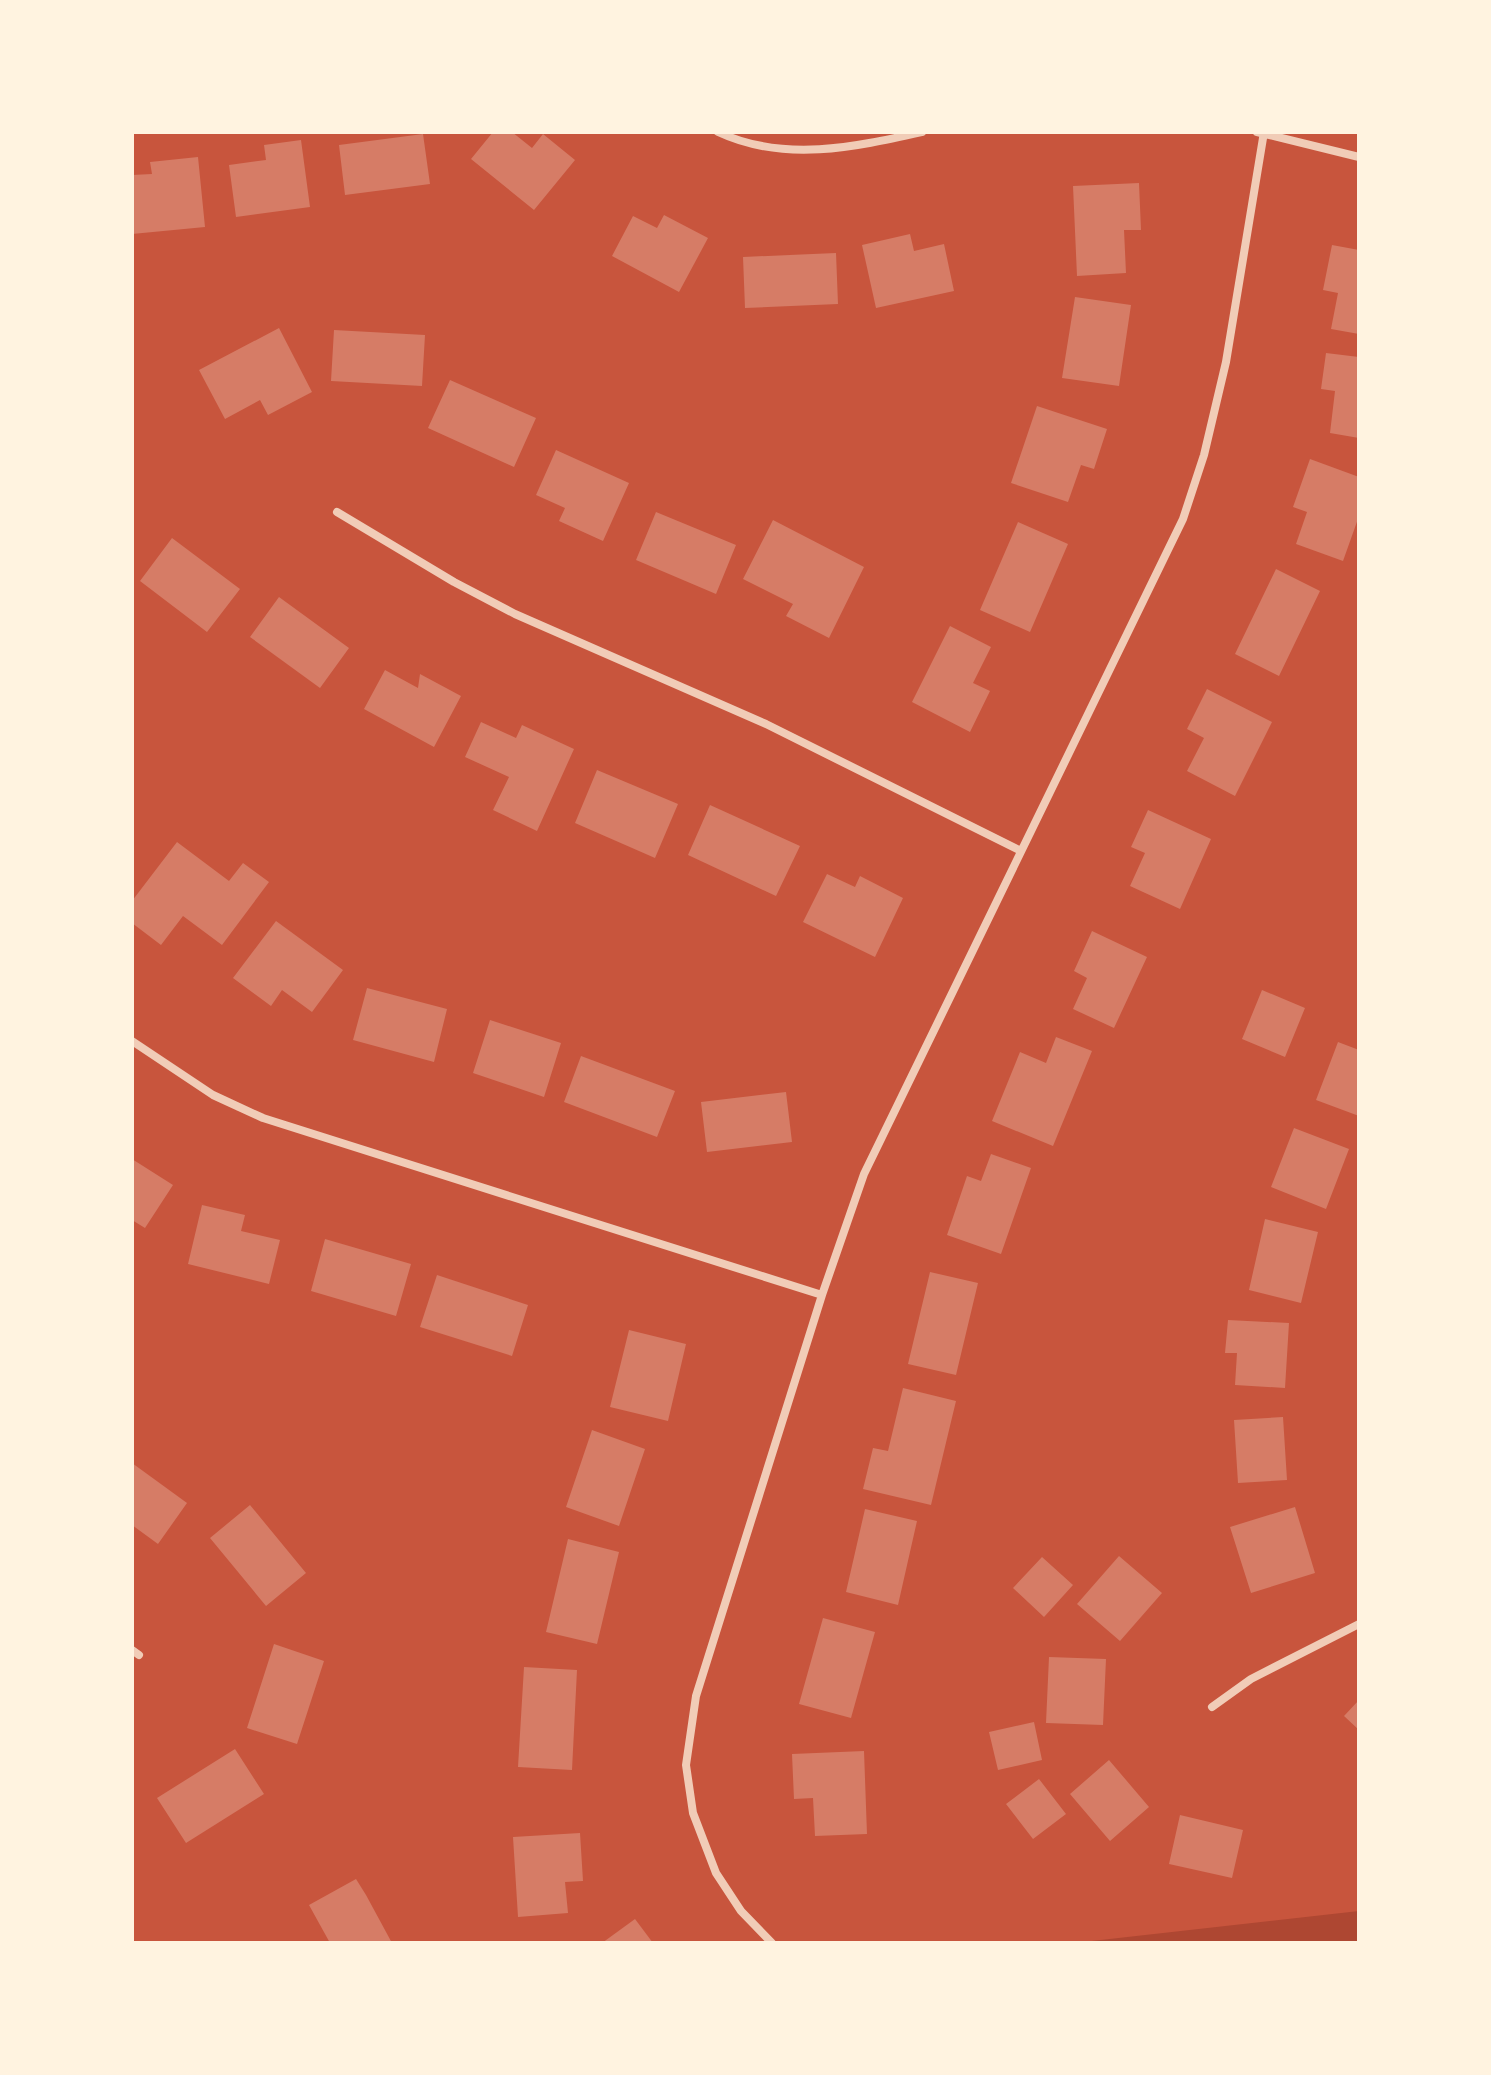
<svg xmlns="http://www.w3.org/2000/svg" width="1491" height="2075" font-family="'Alegreya Sans',sans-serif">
	<rect width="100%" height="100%" fill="#c8553d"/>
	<path fill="#ae4732" d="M1359,1911V1943H1074Z"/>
	<path fill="#d67c66" d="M493,132H512L532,148L543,134L575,160L534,210L471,159Z
		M423,134L430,184L345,195L339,145Z
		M301,140L310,207L236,217L229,165L266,160L264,145Z
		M198,157L205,227L132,234V175L152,174L150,162Z
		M1139,183L1141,230H1124L1126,273L1077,276L1073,186Z
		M664,215L708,238L679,292L612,256L633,216L657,228Z
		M910,234L914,251L944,244L954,291L876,308L862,245Z
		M1332,245L1359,250V334L1331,329L1338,293L1323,290Z
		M836,253L838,304L745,308L743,257Z
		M1075,297L1131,305L1119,386L1062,378Z
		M279,328L312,392L268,415L260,400L225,419L199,370Z
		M334,330L425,335L422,386L331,381Z
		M1326,353L1359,357V438L1330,433L1335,391L1321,389Z
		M450,380L536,418L514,467L428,428Z
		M1037,406L1107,429L1094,469L1081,465L1068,502L1011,483Z
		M556,450L629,483L603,541L559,521L565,508L536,495Z
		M1310,459L1359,477V516L1343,561L1296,544L1307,512L1293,507Z
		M656,512L736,545L716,594L636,560Z
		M773,520L864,567L829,638L786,616L793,604L743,579Z
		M1018,522L1068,544L1030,632L980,610Z
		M172,538L240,589L207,632L140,581Z
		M1276,569L1320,591L1279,676L1235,654Z
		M279,597L349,648L320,688L250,637Z
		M950,626L991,647L973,683L990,691L970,732L912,702Z
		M385,670L418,688L420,674L461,696L434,747L364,709Z
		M1207,689L1272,722L1235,796L1187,771L1204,738L1187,729Z
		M481,722L516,738L522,725L574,749L537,831L493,810L509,777L465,757Z
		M597,770L678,804L655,858L575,823Z
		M710,805L800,846L776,896L688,855Z
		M1148,810L1211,839L1180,909L1130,886L1145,853L1131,847Z
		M177,842L229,881L243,863L269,882L222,945L183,916L161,945L132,923V901Z
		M827,874L855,887L860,876L903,898L875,957L803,922Z
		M276,921L343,970L312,1012L282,990L271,1006L233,978Z
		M1092,931L1147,957L1114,1028L1073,1009L1087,978L1074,971Z
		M367,988L447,1009L434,1062L353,1040Z
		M1262,990L1305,1008L1285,1057L1242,1039Z
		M490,1020L561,1043L544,1097L473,1073Z
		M1056,1037L1092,1051L1053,1146L992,1121L1020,1052L1046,1063Z
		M1338,1042L1359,1050V1116L1316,1100Z
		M581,1056L675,1091L657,1137L564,1102Z
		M786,1092L792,1142L707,1152L701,1102Z
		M1294,1128L1349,1149L1326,1209L1271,1187Z
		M991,1154L1031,1168L1001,1254L947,1235L967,1176L981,1181Z
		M132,1159L173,1185L145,1228L132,1220Z
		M202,1205L245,1215L241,1231L280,1240L269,1284L188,1264Z
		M1265,1219L1318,1232L1301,1303L1249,1290Z
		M325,1239L411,1264L396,1316L311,1291Z
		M930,1272L978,1283L956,1375L908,1364Z
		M437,1275L528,1305L512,1356L420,1327Z
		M1228,1320L1289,1323L1285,1388L1235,1385L1237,1353H1225Z
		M629,1330L686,1344L668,1421L610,1407Z
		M903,1388L956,1401L931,1505L863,1489L873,1448L888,1451Z
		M1283,1417L1287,1480L1238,1483L1234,1420Z
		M592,1430L645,1449L619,1526L566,1507Z
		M132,1463L187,1503L158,1544L132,1525Z
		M250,1505L306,1573L266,1606L210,1538Z
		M1295,1507L1315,1573L1251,1593L1230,1527Z
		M865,1509L917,1521L898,1605L846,1592Z
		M568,1539L619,1552L597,1644L546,1632Z
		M1119,1556L1162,1593L1120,1641L1077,1604Z
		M1042,1557L1073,1585L1044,1617L1013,1588Z
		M823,1618L875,1632L851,1718L799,1704Z
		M274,1644L324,1661L297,1744L247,1728Z
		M1049,1657L1106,1659L1103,1725L1046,1723Z
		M524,1667L577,1670L572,1770L518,1767Z
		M1359,1700V1730L1344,1716Z
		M1034,1722L1042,1760L998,1770L989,1732Z
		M235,1749L264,1794L186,1843L157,1798Z
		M864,1751L867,1834L815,1836L813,1798L794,1799L792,1754Z
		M1109,1760L1149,1807L1110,1841L1070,1794Z
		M1039,1779L1066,1814L1033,1839L1006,1804Z
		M1180,1815L1243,1830L1232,1878L1169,1864Z
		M580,1833L583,1881L565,1882L568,1913L518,1917L513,1837Z
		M356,1879L366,1895L392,1943H330L309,1905Z
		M635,1919L653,1943H602Z"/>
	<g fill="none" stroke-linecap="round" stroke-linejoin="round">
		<path stroke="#f1ccb7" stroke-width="8" d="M718,132C784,163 855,147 922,132
			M1257,132L1359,157
			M337,512L454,582L515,614L766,724L1019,850
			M132,1041L213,1095L263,1118L822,1295
			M132,1650L139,1655
			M1212,1707L1251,1679L1359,1624
			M772,1943L741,1911L716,1873L693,1813L686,1765L696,1696L822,1295L864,1174L1183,519L1204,455L1226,362L1264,132"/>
	</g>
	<rect width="1491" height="2075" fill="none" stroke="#fff3e0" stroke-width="268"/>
</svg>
